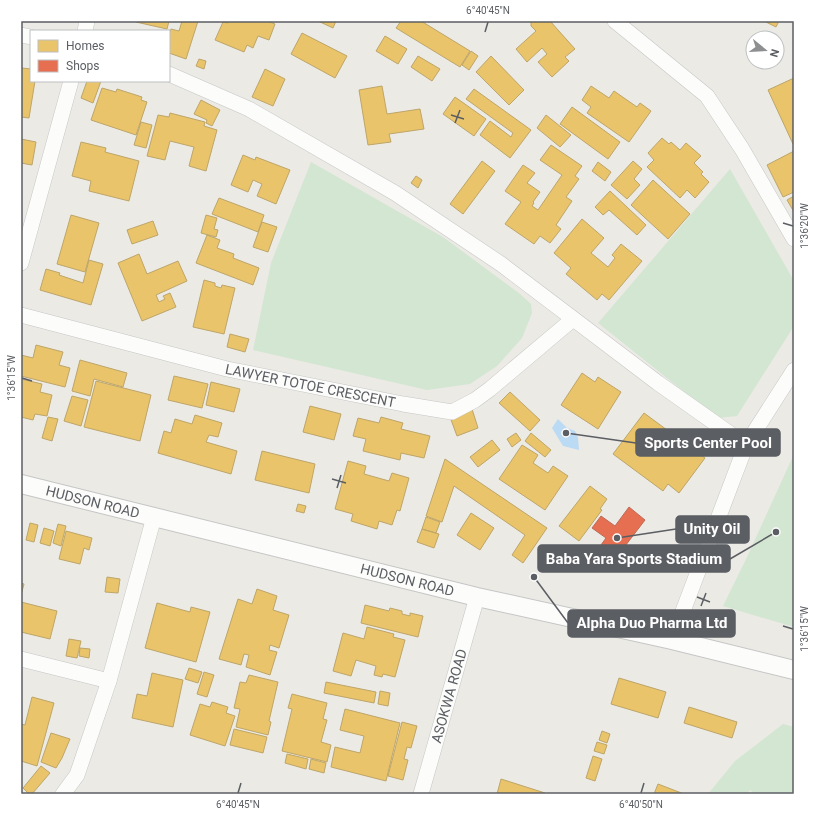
<svg xmlns="http://www.w3.org/2000/svg" width="815" height="815" font-family="Roboto,sans-serif">
	<rect width="100%" height="100%" fill="#ebeae5"/>
	<path fill="#d3e6d2" d="M311,162L443,237L520,294L531,304L532,313L522,338L497,366L470,384L427,390L253,350L271,263Z
		M730,169L794,281V326L737,416L717,418L598,323Z
		M794,454V627L723,606L748,555Z
		M783,724L794,727V794H755L750,790L747,794H708L735,761Z"/>
	<path fill="#bbdaf4" d="M558,419L567,428L575,431L578,438L579,450L563,446L552,428Z"/>
	<path fill="#e9c46a" stroke="#bea568" d="M136,21H169L167,29L136,22Z
		M182,21H198L186,59L169,53V34L171,29L179,31Z
		M229,21H267L275,24L269,40L258,36L253,48L247,45L244,52L215,40L223,22L228,23Z
		M318,21H336L333,28Z
		M401,21H421L470,51L460,67L396,28Z
		M531,21H550L575,49L565,57L569,61L552,77L538,62L547,54L542,48L527,62L516,49L536,31L531,26Z
		M764,21H779L776,27Z
		M302,33L347,56L335,78L291,54Z
		M385,36L407,49L398,64L376,51Z
		M471,51L478,56L469,70L462,65Z
		M418,56L440,69L432,81L411,67Z
		M491,56L524,90L509,105L476,72Z
		M199,59L206,61L204,69L196,66Z
		M22,68L31,69V81H35L29,118L21,117V72Z
		M265,69L285,79L273,106L252,97Z
		M794,78V143L793,144L768,90Z
		M87,81H101L93,103L81,98Z
		M382,86L387,114L420,109L424,129L389,134L391,142L368,145L359,90Z
		M591,86L609,98L614,91L637,107L640,103L651,111L629,142L587,113L591,107L582,100Z
		M102,88L116,92L117,89L142,97L141,100L147,102L136,135L91,120Z
		M474,89L531,130L510,158L480,135L490,121L511,137L513,133L466,99Z
		M455,97L486,119L474,136L443,114Z
		M201,100L220,110L212,126L206,123L207,120L194,114Z
		M572,107L620,142L608,159L560,124Z
		M170,113L205,122L204,126L217,130L206,171L189,166L194,147L170,141L165,160L147,156L158,115L169,117Z
		M546,115L571,135L560,147L537,128Z
		M141,122L152,125L146,148L134,145Z
		M662,138L669,144L671,142L680,150L686,143L701,156L694,163L703,172L701,174L709,182L695,198L687,190L680,198L647,167L654,160L648,153Z
		M21,139L36,142L32,165L21,163Z
		M81,142L106,148L105,152L139,161L129,201L89,191L91,181L72,176Z
		M551,145L582,166L575,176L579,179L566,197L572,201L556,225L561,229L550,243L540,236L534,244L505,224L521,202L505,191L523,165L535,173L527,183L540,192L533,202L534,203L532,206L538,210L562,175L540,160Z
		M794,151V192L783,197L767,165Z
		M243,155L255,160L256,157L290,170L276,204L257,196L262,184L253,180L248,192L231,185Z
		M482,161L495,171L463,214L450,204Z
		M633,161L642,169L634,179L640,185L627,199L611,185Z
		M598,162L611,172L605,181L592,171Z
		M416,176L422,180L418,188L411,183Z
		M653,180L690,214L668,239L631,205Z
		M610,191L646,225L637,235L609,210L603,215L595,207Z
		M794,196V212L787,200Z
		M219,198L264,215L258,232L212,214Z
		M71,215L99,223L85,272L57,264Z
		M206,215L217,218L214,229L218,230L216,237L201,233Z
		M582,219L604,238L591,253L608,267L615,258L612,255L621,244L642,261L609,300L602,294L597,300L566,274L571,268L554,253Z
		M153,221L158,235L132,244L127,230Z
		M262,222L277,227L268,252L253,247Z
		M207,235L220,240L217,248L234,254L233,258L259,268L253,285L196,263Z
		M139,254L147,274L178,261L187,281L156,295L159,302L165,299L163,296L170,293L176,307L142,321L118,263Z
		M89,260L103,264L91,305L40,290L46,269L60,273L59,275L83,283Z
		M204,280L215,283V286L221,288L222,285L235,288L224,334L193,327Z
		M230,334L249,339L245,352L227,347Z
		M36,345L63,352L59,365L70,368L65,387L21,376V355L33,358Z
		M80,360L127,373L123,387L94,379L90,396L72,391Z
		M582,373L595,382L598,377L621,392L598,429L561,405Z
		M174,376L208,384L202,408L168,400Z
		M21,379L42,384L40,392L52,395L47,416L35,414L33,420L21,417Z
		M96,381L151,395L140,441L84,427Z
		M211,382L240,389L234,412L206,405Z
		M510,392L540,420L530,431L499,403Z
		M72,396L88,400L81,426L64,421Z
		M310,406L341,414L334,440L303,432Z
		M472,409L478,428L457,436L450,417Z
		M644,413L705,458L679,493L668,484L663,491L613,454Z
		M195,415L222,423L218,437L209,435L206,442L237,451L231,474L158,453L164,431L171,433L175,419L192,424Z
		M48,417L58,419L52,441L42,438Z
		M381,417L403,423L401,429L430,436L424,458L401,453L400,460L363,451L366,439L353,436L358,418L379,423Z
		M516,433L521,440L512,447L507,439Z
		M531,433L551,450L545,457L525,441Z
		M492,440L500,450L478,467L470,457Z
		M522,445L538,455L533,463L548,473L553,466L568,476L545,510L499,479Z
		M262,451L315,464L309,493L255,480Z
		M445,459L547,528L523,563L512,555L525,535L454,486L442,522L426,516Z
		M348,461L366,466L364,474L389,481L392,473L409,478L400,511L397,510L392,525L379,521L377,529L351,521L353,514L335,509Z
		M590,486L607,499L600,509L602,510L579,541L559,526Z
		M298,504L306,506L304,513L296,511Z
		M471,513L494,528L480,550L457,535Z
		M426,517L440,522L436,533L422,529Z
		M30,523L38,525L34,542L26,540Z
		M58,524L66,526L61,546L53,543Z
		M44,528L54,531L50,546L40,543Z
		M422,529L439,534L434,548L417,542Z
		M66,531L92,538L89,550L84,548L80,564L59,559Z
		M107,577L120,579L118,593L105,592Z
		M21,583L24,584L21,595Z
		M257,589L277,596L273,610L289,615L279,648L270,645L269,650L277,652L270,675L246,667L249,655L244,654L241,665L219,659L238,599L252,604Z
		M21,602L57,611L50,639L21,632Z
		M157,603L190,612L191,607L210,612L196,662L145,648Z
		M365,605L389,611L390,608L402,611V614L410,616V613L423,616L418,637L361,623Z
		M367,627L394,634L393,637L405,640L395,677L383,674L382,677L374,675L376,666L356,660L351,676L333,671L343,633L364,639Z
		M69,639L81,641L77,658L66,656Z
		M80,648L90,649L89,658L79,656Z
		M189,668L202,672L198,683L185,679Z
		M204,672L214,675L207,697L197,694Z
		M152,673L183,680L173,727L132,718L137,694L147,696Z
		M249,675L278,682L269,721L271,722L268,735L236,727L240,709L234,708L240,682L246,683Z
		M619,678L666,692L658,718L611,704Z
		M326,682L376,692L374,703L324,693Z
		M380,691L390,693L388,706L378,704Z
		M292,694L327,703L323,719L327,720L321,742L331,745L327,762L282,751L292,709L288,708Z
		M32,697L54,703L37,766L21,761V724L25,725Z
		M212,702L228,707L226,713L235,716L225,746L190,735L200,704L210,707Z
		M689,707L737,722L732,738L684,723Z
		M345,709L400,723L386,781L331,767L335,747L360,753L364,736L340,730Z
		M402,722L417,726L411,748L407,747L404,759L408,760L403,780L388,776Z
		M234,729L267,737L263,753L230,745Z
		M602,731L610,734L607,743L599,740Z
		M51,733L70,739L62,758L56,768L41,762Z
		M597,742L607,745L604,754L594,751Z
		M287,754L308,759L306,769L285,763Z
		M593,756L602,759L595,781L586,778Z
		M311,759L326,763L324,773L309,769Z
		M41,766L50,773L32,794H29L23,788Z
		M501,779L545,793V794H497Z
		M658,784L684,794H654Z"/>
	<path fill="#e76f51" stroke="#bd6a56" d="M629,507L645,520L609,567L593,556L606,538L592,528L601,516L615,526Z"/>
	<g fill="none" stroke-linecap="round" stroke-linejoin="round">
		<defs>
			<g id="minor">
				<path d="M615,21L707,96L742,149L794,239"/>
				<path d="M85,31L87,21"/>
				<path d="M21,35L31,37"/>
				<path d="M169,74L249,109L395,193L501,264L658,383L746,445"/>
				<path d="M21,263L71,81"/>
				<path id="s1" d="M21,315L227,369L403,404L452,412L475,400L490,389L573,319"/>
				<path d="M672,640L746,445L794,370"/>
				<path d="M21,659L109,681"/>
				<path d="M63,794L77,775L109,681L154,517"/>
				<path id="s2" d="M421,794L477,597"/>
			</g>
			<g id="tertiary">
				<path id="s3" d="M21,484L154,517L477,597L672,640L794,670"/>
			</g>
		</defs>
		<use href="#minor" stroke="#c6c6c6" stroke-width="16"/>
		<use href="#tertiary" stroke="#c6c6c6" stroke-width="20"/>
		<use href="#minor" stroke="#fcfcfb" stroke-width="15"/>
		<use href="#tertiary" stroke="#fcfcfb" stroke-width="18"/>
	</g>
	<path fill="none" stroke="#5b5e63" stroke-width="1.5" d="M485,32L488,22M451,115L464,119M455,123L460,110M783,223L793,226M22,378L32,381M332,479L346,483M337,488L341,475M697,597L710,602M701,606L706,593M783,626L793,629M238,793L241,783M641,793L644,783"/>
	<g text-anchor="middle" dominant-baseline="central" stroke-width="4" stroke-linejoin="round" paint-order="stroke">
		<g font-size="14" fill="#5b5e63" stroke="#fff">
			<text stroke="none"><textPath href="#s1" startOffset="298">LAWYER TOTOE CRESCENT</textPath></text>
			<text stroke="none"><textPath href="#s3" startOffset="74">HUDSON ROAD</textPath></text>
			<text stroke="none"><textPath href="#s3" startOffset="398">HUDSON ROAD</textPath></text>
			<text stroke="none"><textPath href="#s2" startOffset="102">ASOKWA ROAD</textPath></text>
		</g>
	</g>
	<path fill="none" stroke="#5b5e63" stroke-width="1.5" d="M566 433L636 443M617 538L676 529M776 532L730 559M534 577L568 623"/>
	<g fill="#5b5e63" stroke="#fff" stroke-width="1.5">
		<circle cx="566" cy="433" r="4"/>
		<circle cx="617" cy="538" r="4"/>
		<circle cx="776" cy="532" r="4"/>
		<circle cx="534" cy="577" r="4"/>
	</g>
	<g fill="#5b5e63" stroke="#5b5e63" stroke-width="1.5">
		<rect x="636" y="429" width="144" height="27" rx="4"/>
		<rect x="676" y="516" width="73" height="27" rx="4"/>
		<rect x="538" y="545" width="192" height="27" rx="4"/>
		<rect x="568" y="610" width="167" height="27" rx="4"/>
	</g>
	<g font-size="15" text-anchor="middle" font-weight="bold" fill="#fff">
		<text x="708" y="448">Sports Center Pool</text>
		<text x="712" y="534">Unity Oil</text>
		<text x="634" y="564">Baba Yara Sports Stadium</text>
		<text x="652" y="628">Alpha Duo Pharma Ltd</text>
	</g>
	<rect width="815" height="815" fill="none" stroke="#ffffff" stroke-width="44"/>
	<rect x="30" y="30" width="140" height="52" fill="#ffffff" stroke="#bdbfc1"/>
	<rect x="38" y="40" width="20" height="12" fill="#e9c46a" stroke="#bdbfc1"/>
	<text x="66" y="50" font-size="12" fill="#5b5e63">Homes</text>
	<rect x="38" y="60" width="20" height="12" fill="#e76f51" stroke="#bdbfc1"/>
	<text x="66" y="70" font-size="12" fill="#5b5e63">Shops</text>
	<g transform="translate(765 50) rotate(108)"><circle r="19" fill="#ffffff" stroke="#bdbfc1"/>
	<path d="M0-3L7 15L0 10L-7 15Z" fill="#8d8f90"/>
	<text y="-6" font-size="11" font-weight="bold" text-anchor="middle" fill="#5b5e63">N</text>
	</g>
	<rect x="22" y="22" width="771" height="771" fill="none" stroke="#5b5e63" stroke-width="1.5"/>
	<g font-size="10" text-anchor="middle" fill="#5b5e63">
		<text x="488" y="14">6°40'45"N</text>
		<text transform="translate(804 226) rotate(-90)" y="4">1°36'20"W</text>
		<text transform="translate(11 378) rotate(-90)" y="4">1°36'15"W</text>
		<text transform="translate(804 629) rotate(-90)" y="4">1°36'15"W</text>
		<text x="238" y="808">6°40'45"N</text>
		<text x="641" y="808">6°40'50"N</text>
	</g>
</svg>
